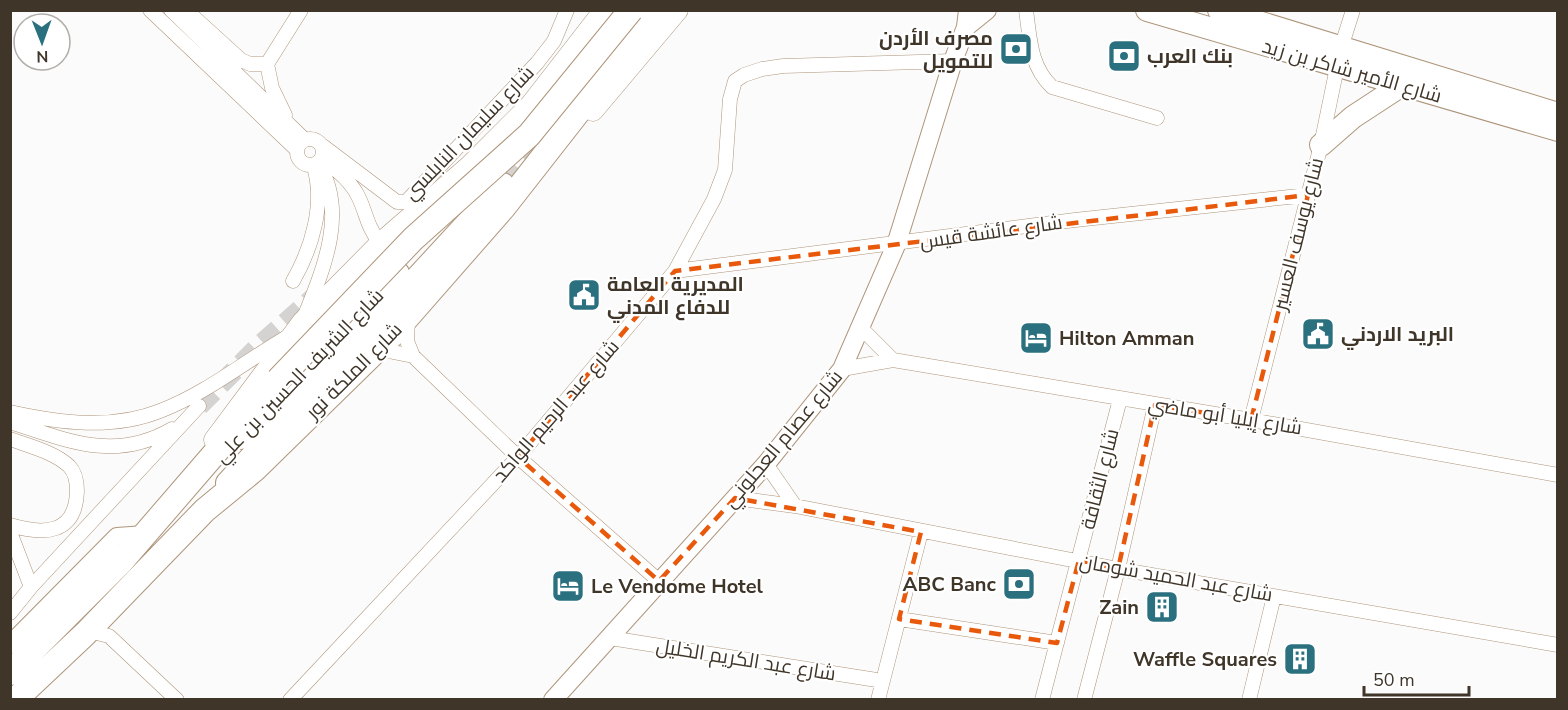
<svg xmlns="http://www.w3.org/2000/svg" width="1568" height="710" font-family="'Nunito Sans',Cairo,sans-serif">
	<rect width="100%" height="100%" fill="#fbfbfb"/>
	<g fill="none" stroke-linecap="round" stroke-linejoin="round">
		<path stroke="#d5d3d1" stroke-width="20" stroke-dasharray="20 10" stroke-linecap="butt" d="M199,406L260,345L320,292"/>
		<path stroke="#d5d3d1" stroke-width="22" stroke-dasharray="22 11" stroke-linecap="butt" d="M503,184L549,127"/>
		<defs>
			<path id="minor" d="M150,10L297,150
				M171,10L305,140
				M186,10L241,60L250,64H267
				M1026,10C1030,39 1030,66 1052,87L1157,118
				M285,115L272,88L267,64L301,10
				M297 152a13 13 0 1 1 26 0a13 13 0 1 1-26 0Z
				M323,146L397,202H406L537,63L554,41L567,10
				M322,158C335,169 350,180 358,196C367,214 366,225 380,243
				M675,271L1075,220L1308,195
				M293,281C312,248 325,204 314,167
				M305,315C324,268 348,211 318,163
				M408,318L407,341L413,356L518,457L659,581
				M861,328L893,360
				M374,354L388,351L413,356
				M842,369L893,360L1251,420L1558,475
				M10,412C60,423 112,430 160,411C205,394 246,361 287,337
				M1251,420L1321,145L1341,48L1353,10
				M10,422C69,441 115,462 172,429
				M10,439C29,446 54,452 69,466C76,473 77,482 77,491C76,535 43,535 10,525
				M766,464L795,506
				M735,498L795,506L1118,569L1558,645
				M10,532L31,587
				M10,613L31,587L199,406
				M899,619L1057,643
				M85,634L93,632L109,636L177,700
				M610,638L883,681
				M290,700L518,457L675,271L714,199L725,170L730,99L735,81L744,75L762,69L783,66L953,61
				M878,700L921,532
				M1042,700L1120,399
				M1084,700L1118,569L1155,405
				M1249,700L1274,596"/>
			<path id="tertiary" d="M966,27L987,10
				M10,645L117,537L145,535
				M553,700L766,464L842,369L896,245L953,61L966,27L968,10"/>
			<path id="secondary" d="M593,111L678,10
				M214,440L302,322L380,243L469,166L531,104L604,10"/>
			<path id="primary" d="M1147,10L1558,130
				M1219,10L1558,114
				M1321,145L1353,117L1402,85
				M240,438L398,273
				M227,483L503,184"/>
			<path id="trunk" d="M10,673L121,562L278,380
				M15,700L85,634L205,510L255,469L390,337L503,208L658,10"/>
		</defs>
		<use href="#minor" stroke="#ae957a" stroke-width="15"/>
		<use href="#tertiary" stroke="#ae957a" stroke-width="20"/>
		<use href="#secondary" stroke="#ae957a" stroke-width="21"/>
		<use href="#primary" stroke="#ae957a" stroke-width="24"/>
		<use href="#trunk" stroke="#ae957a" stroke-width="26"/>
		<use href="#minor" stroke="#fff" stroke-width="14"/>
		<use href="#tertiary" stroke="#fff" stroke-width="18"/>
		<use href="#secondary" stroke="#fff" stroke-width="20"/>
		<use href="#primary" stroke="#fff" stroke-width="22"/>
		<use href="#trunk" stroke="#fff" stroke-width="24"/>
		<defs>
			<path id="trunk-bridge" d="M278,380L413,239L529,135L631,10"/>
		</defs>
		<use href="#trunk-bridge" stroke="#ae957a" stroke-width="26" stroke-linecap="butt"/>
		<use href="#trunk-bridge" stroke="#fff" stroke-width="24"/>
	</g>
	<path fill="none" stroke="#e8590c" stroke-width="4.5" stroke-dasharray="12 8" stroke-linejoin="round" d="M1308,195L1251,420L1155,405L1118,569L1079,560L1057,643L899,619L921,532L735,498L659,581L518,457L675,271Z"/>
	<defs>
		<symbol id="bank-square" viewBox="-11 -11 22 22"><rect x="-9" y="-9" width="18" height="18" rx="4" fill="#2b707f" stroke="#fff"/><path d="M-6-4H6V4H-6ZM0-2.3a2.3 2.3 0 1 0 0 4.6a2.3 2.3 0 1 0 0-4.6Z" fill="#fff"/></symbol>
		<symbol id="civic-square" viewBox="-11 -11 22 22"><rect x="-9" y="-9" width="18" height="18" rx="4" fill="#2b707f" stroke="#fff"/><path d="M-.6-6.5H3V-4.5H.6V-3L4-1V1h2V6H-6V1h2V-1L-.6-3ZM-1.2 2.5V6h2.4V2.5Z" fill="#fff"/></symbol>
		<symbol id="hotel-square" viewBox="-11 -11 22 22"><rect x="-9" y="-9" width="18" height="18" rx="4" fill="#2b707f" stroke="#fff"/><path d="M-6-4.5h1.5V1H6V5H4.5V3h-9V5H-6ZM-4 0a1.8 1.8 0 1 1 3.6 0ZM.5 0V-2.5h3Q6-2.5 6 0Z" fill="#fff"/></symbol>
		<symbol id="building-square" viewBox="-11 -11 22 22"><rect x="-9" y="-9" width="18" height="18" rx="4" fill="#2b707f" stroke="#fff"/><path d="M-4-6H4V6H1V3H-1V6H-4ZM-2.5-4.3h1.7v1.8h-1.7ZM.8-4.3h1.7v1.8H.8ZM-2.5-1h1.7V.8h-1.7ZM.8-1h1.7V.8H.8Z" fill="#fff"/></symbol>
	</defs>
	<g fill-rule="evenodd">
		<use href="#bank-square" x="997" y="30" width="38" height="38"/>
		<use href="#bank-square" x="1105" y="37" width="38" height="38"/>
		<use href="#civic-square" x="565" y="276" width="38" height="38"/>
		<use href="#civic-square" x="1299" y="315" width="38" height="38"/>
		<use href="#hotel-square" x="1017" y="319" width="38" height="38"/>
		<use href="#bank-square" x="1000" y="565" width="38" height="38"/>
		<use href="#hotel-square" x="549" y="567" width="38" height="38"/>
		<use href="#building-square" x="1143" y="588" width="38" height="38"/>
		<use href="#building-square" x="1281" y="640" width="38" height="38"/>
	</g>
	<g text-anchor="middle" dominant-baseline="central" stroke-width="4.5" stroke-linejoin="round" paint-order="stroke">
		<g font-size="20" font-weight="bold" fill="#3f3529" stroke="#fff" text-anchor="start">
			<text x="993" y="38" text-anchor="end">مصرف الأردن<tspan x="993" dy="23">للتمويل</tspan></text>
			<text x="1147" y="56">بنك العرب</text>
			<text x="607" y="284">المديرية العامة<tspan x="607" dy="23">للدفاع المدني</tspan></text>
			<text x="1341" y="334">البريد الاردني</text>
			<text x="1059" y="338">Hilton Amman</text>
			<text x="996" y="584" text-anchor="end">ABC Banc</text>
			<text x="591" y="586">Le Vendome Hotel</text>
			<text x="1139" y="607" text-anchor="end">Zain</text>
			<text x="1277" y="659" text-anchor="end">Waffle Squares</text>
		</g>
		<g font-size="20" fill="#3f3529" stroke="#fff">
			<text transform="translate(1352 71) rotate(16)">شارع الأمير شاكر بن زيد</text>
			<text transform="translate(469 133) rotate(-46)">شارع سليمان النابلسي</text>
			<text transform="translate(991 232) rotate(-8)">شارع عائشة قيس</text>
			<text transform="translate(1298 234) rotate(-76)">شارع يوسف العسير</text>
			<text transform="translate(354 371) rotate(-45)">شارع الملكة نور</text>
			<text transform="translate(299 376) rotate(-46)">شارع الشريف الحسين بن علي</text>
			<text transform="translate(556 411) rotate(-49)">شارع عبد الرحيم الواكد</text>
			<text transform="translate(1225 416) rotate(9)">شارع إيليا أبو ماضي</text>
			<text transform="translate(783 439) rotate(-50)">شارع عصام العجلوني</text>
			<text transform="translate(1100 479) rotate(-76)">شارع الثقافة</text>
			<text transform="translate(1176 578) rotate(10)">شارع عبد الحميد شومان</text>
			<text transform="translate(746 660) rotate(9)">شارع عبد الكريم الخليل</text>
		</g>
	</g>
	<rect width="1568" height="710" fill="none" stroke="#3f3529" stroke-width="24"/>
	<g transform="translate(42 42) rotate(179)"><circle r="28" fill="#ffffff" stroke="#b2aea9" stroke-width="1.5"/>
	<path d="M0-4.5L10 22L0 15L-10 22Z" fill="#2b707f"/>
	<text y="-9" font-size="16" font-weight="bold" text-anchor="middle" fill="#3f3529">N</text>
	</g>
	<path d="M1364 686v9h105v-9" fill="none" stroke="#3f3529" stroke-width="3"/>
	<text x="1373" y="686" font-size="18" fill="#3f3529" stroke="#ffffff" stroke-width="4.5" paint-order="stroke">50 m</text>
</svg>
